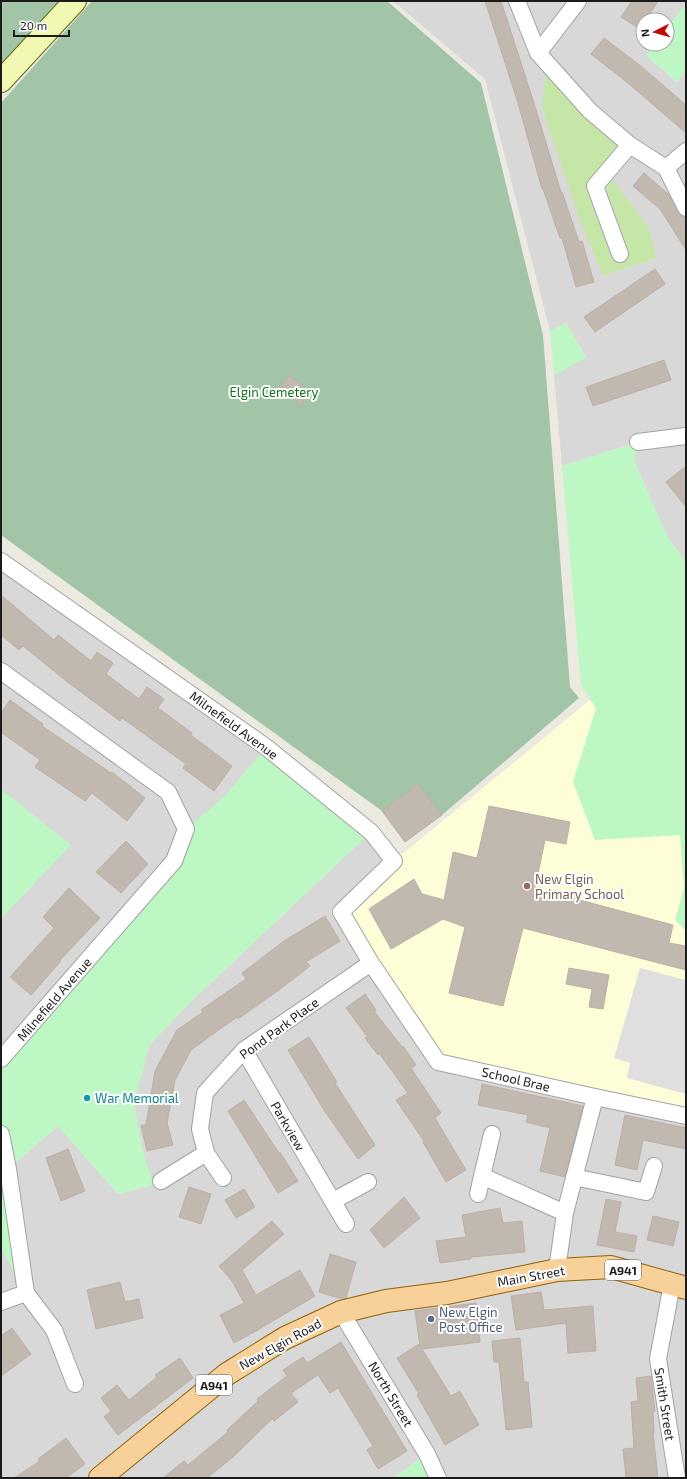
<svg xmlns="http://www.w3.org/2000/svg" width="687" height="1479" font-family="'Exo 2',sans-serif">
	<rect width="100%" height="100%" fill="#ece9e1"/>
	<path fill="#d9d8d8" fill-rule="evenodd" d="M393,1H686V6L685,5L667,28V20H643V44H654L646,55L677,82L686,71V562L667,536L634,460L638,442L562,466L554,375L586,357L566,323L550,331L485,79ZM590,111L607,172L657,258L603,276Z
		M1,561L266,747L174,861L1,1059Z
		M371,832L686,1116V1478H438L427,1454L393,1478H1V1248L25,1291L8,1169L58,1126L118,1194L153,1185L143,1152L134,1103L149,1045L195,998ZM372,1293L411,1298L342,1311Z"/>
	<path fill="#fdfed8" d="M686,682V1116L438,1062L341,912L394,861L590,700L596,708Z"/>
	<path fill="#c5e6a7" d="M547,63L630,145L607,172L648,227L657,258L603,276L579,218L542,108Z"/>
	<path fill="#a2c5a8" d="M1,1H75L1,81Z
		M92,1H387L481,83L543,335L570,687L579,698L442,815L405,842L382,811L1,535V103Z"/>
	<path fill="#bdf7c3" d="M685,5L686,6V71L677,82L646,55L654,44H667V28Z
		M566,323L586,358L554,375L550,331Z
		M638,442L634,460L667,536L686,562V931L675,920L684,888L680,835L595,840L573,782L596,708L581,685L562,466Z
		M266,747L371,832L195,998L149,1045L134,1103L143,1152L153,1185L118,1194L58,1126L8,1169L26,1293L1,1248V1059L174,861L186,829L225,796Z
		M1,789L71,845L1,919Z
		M427,1454L438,1478H393Z"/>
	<path fill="#dfdfdf" d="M640,968L686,980V1094L627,1078L630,1063L614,1058Z"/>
	<path fill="#c1b8b0" stroke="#bdafa4" d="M485,1H501L532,97L561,192H562L579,242L582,241L594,282L576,287L562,238H560L543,189H542L518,103Z
		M632,1H658L646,20H643V24L640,29L621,17Z
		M604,38L642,67L686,105V133L628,83L591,54Z
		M644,173L669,195L678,213L686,219V250L660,209L633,186Z
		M655,269L665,284L595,332L584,317Z
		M664,360L671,380L593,406L586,387Z
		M290,375L311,393L301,405L280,386Z
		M686,466V507L666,482Z
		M1,595L54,640L58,635L91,661L97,652L113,663L106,674L139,699L147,687L164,699L158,708L192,733L191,735L232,766L214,791L183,768L186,764L122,718L120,721L69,683L23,646L19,650L1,635Z
		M10,700L43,724L42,726L111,773L112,772L145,798L127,821L92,793L85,801L35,767L40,760L1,732V713Z
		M418,784L442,815L405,842L382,811Z
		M489,806L570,822L566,844L545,840L535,888L673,925L669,943L686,946V970L523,928L503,1006L449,993L465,927L443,919L391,949L369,909L414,879L422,894L444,900L453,852L477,858Z
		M126,841L148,864L121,893L96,872Z
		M69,888L100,918L60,960L61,961L31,995L10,977L54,928L43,917Z
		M325,916L340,941L306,962L310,966L279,990L238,1019L237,1017L191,1050L175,1080L167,1123L173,1145L147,1151L141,1126L146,1125L155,1071L177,1030L203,1012L201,1010L246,979L242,973L284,941Z
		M569,968L609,975L603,1009L589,1007L592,989L566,984Z
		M365,994L376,1010L374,1011L402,1047L403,1046L416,1065L411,1068L441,1113L435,1118L466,1170L446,1182L423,1142L424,1141L396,1100L408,1093L379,1053L378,1055L365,1038L367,1036L346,1008Z
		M309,1037L337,1082L335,1083L375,1145L358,1159L324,1110L288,1050Z
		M482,1084L583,1106L565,1177L540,1171L550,1128L526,1122L528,1115L478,1105Z
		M244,1100L279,1153L280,1152L298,1181L278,1193L228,1111Z
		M625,1115L686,1128V1149L643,1140L637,1170L615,1165Z
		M68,1149L85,1191L61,1201L46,1158Z
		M189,1187L211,1194L201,1224L179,1217Z
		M244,1189L255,1207L236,1218L225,1200Z
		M404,1197L420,1218L384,1248L370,1230Z
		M606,1199L621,1202L615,1232L637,1236L634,1252L597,1245Z
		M500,1208L503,1223L522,1221L525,1252L471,1257V1259L440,1263L436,1241L466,1237L462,1215Z
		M653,1216L679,1222L673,1246L647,1240Z
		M272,1221L284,1234L242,1270L256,1295L300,1270L315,1296L256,1331L234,1343L220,1315L244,1303L232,1281L219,1266Z
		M330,1254L356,1262L346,1298L342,1299L319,1292Z
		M120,1282L125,1302L139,1299L143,1318L96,1329L87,1290Z
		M541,1292L544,1310L593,1306L596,1351L568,1353L566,1323L516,1330L511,1296Z
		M476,1303L480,1342L422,1349L451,1396L460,1391L479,1425L445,1445L417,1395L419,1394L397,1358L419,1344L420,1346L415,1311Z
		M12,1328L31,1354L1,1376V1336Z
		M520,1338L524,1382H528L532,1427L506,1430L499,1362H494L492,1341Z
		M341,1342L407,1451L378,1469L367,1450L373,1446L338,1388L330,1393L318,1375L291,1393L298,1402L274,1421L272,1419L233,1457L207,1478H163L184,1461L188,1465L228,1432L227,1430L258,1401L257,1399L287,1376L283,1370L303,1357L307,1363Z
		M180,1358L193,1378L118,1435L104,1417L111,1411L101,1398L117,1385L129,1400L157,1377L155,1375Z
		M651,1376L655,1411L653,1412L654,1433H653L658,1478H626L623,1449L634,1448L631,1402L638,1401L636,1378Z
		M66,1438L85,1464L66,1478H14L40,1461L38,1459Z"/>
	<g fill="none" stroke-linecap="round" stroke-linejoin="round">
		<defs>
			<path id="street" d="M517,1L538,53L590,111L630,145L666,168L686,208
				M538,53L578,1
				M666,168L686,151
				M620,254L595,186L630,145
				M638,442L686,436
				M1,561L266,747L371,832L394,861L341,912L371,963L438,1062L595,1097L686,1116
				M1,671L168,792L186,829L174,861L1,1059
				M244,1050L346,1224
				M1,1134L8,1169L26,1293L54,1330L75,1384
				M482,1176L492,1134
				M574,1177L646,1192L654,1166
				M223,1178L206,1153L200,1129L205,1093L244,1050L371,963
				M161,1181L206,1153
				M478,1194L482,1176L565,1213
				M333,1201L368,1182
				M557,1270L565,1213L595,1097
				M672,1284L658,1359L677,1478
				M1,1302L26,1293
				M341,1312L427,1454L438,1478"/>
			<path id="secondary" d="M1,81L75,1"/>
			<path id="primary" d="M100,1478L227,1374L285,1338L341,1312L386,1301L447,1293L557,1270L611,1267L686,1288"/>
		</defs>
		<use href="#street" stroke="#a2a2a2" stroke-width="18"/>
		<use href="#secondary" stroke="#5f6c08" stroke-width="24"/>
		<use href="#primary" stroke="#8d6305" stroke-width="24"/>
		<use href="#street" stroke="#fff" stroke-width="16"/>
		<use href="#secondary" stroke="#f2f7b4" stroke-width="22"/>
		<use href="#primary" stroke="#f8d19a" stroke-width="22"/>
	</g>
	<circle fill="#8d6e63" stroke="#fff" stroke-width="1.5" cx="527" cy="886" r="4"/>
	<circle fill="#0f9aa8" stroke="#fff" stroke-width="1.5" cx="87" cy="1098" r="4"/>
	<circle fill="#5c6f8a" stroke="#fff" stroke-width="1.5" cx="431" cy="1319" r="4"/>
	<g text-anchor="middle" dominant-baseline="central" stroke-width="4" stroke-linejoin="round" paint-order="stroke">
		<g fill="#fff" stroke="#5f5f5f" stroke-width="1">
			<rect x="605" y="1260" width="36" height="20" rx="3"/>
			<rect x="196" y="1375" width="36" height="20" rx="3"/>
		</g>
		<g font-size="12" font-weight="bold" fill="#1b1b1b">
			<text x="623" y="1270">A941</text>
			<text x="214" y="1385">A941</text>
		</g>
		<g font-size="13" fill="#0e7419" stroke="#fff">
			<text x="274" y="392">Elgin Cemetery</text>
		</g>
		<g font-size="13" fill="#1b1b1b" stroke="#fff">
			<text transform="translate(234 725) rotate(36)">Milnefield Avenue</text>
			<text transform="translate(54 999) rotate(-49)">Milnefield Avenue</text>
			<text transform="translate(279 1028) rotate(-36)">Pond Park Place</text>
			<text transform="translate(516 1079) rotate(13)">School Brae</text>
			<text transform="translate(288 1126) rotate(60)">Parkview</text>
			<text transform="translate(531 1276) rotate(-10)">Main Street</text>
			<text transform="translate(280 1344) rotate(-29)">New Elgin Road</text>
			<text transform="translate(391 1394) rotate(59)">North Street</text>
			<text transform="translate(665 1404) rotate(81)">Smith Street</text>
		</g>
		<g font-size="13" fill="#785e54" stroke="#fff" text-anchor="start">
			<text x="535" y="879">New Elgin<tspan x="535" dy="15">Primary School</tspan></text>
		</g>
		<g font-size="13" fill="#0d838f" stroke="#fff" text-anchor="start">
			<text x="95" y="1098">War Memorial</text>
		</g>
		<g font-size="13" fill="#4e5e75" stroke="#fff" text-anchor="start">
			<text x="439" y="1312">New Elgin<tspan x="439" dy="15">Post Office</tspan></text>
		</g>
	</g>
	<rect width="687" height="1479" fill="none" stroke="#1b1b1b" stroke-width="4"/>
	<g transform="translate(655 32) rotate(264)"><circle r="19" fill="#ffffff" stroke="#a4a4a4"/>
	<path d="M0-3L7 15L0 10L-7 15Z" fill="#c00a06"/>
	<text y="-6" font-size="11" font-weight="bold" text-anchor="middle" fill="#1b1b1b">N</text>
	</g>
	<path d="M14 30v6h55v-6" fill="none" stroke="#1b1b1b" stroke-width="2"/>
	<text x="20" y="30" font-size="12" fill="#1b1b1b" stroke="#ffffff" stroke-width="3" paint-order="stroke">20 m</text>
</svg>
